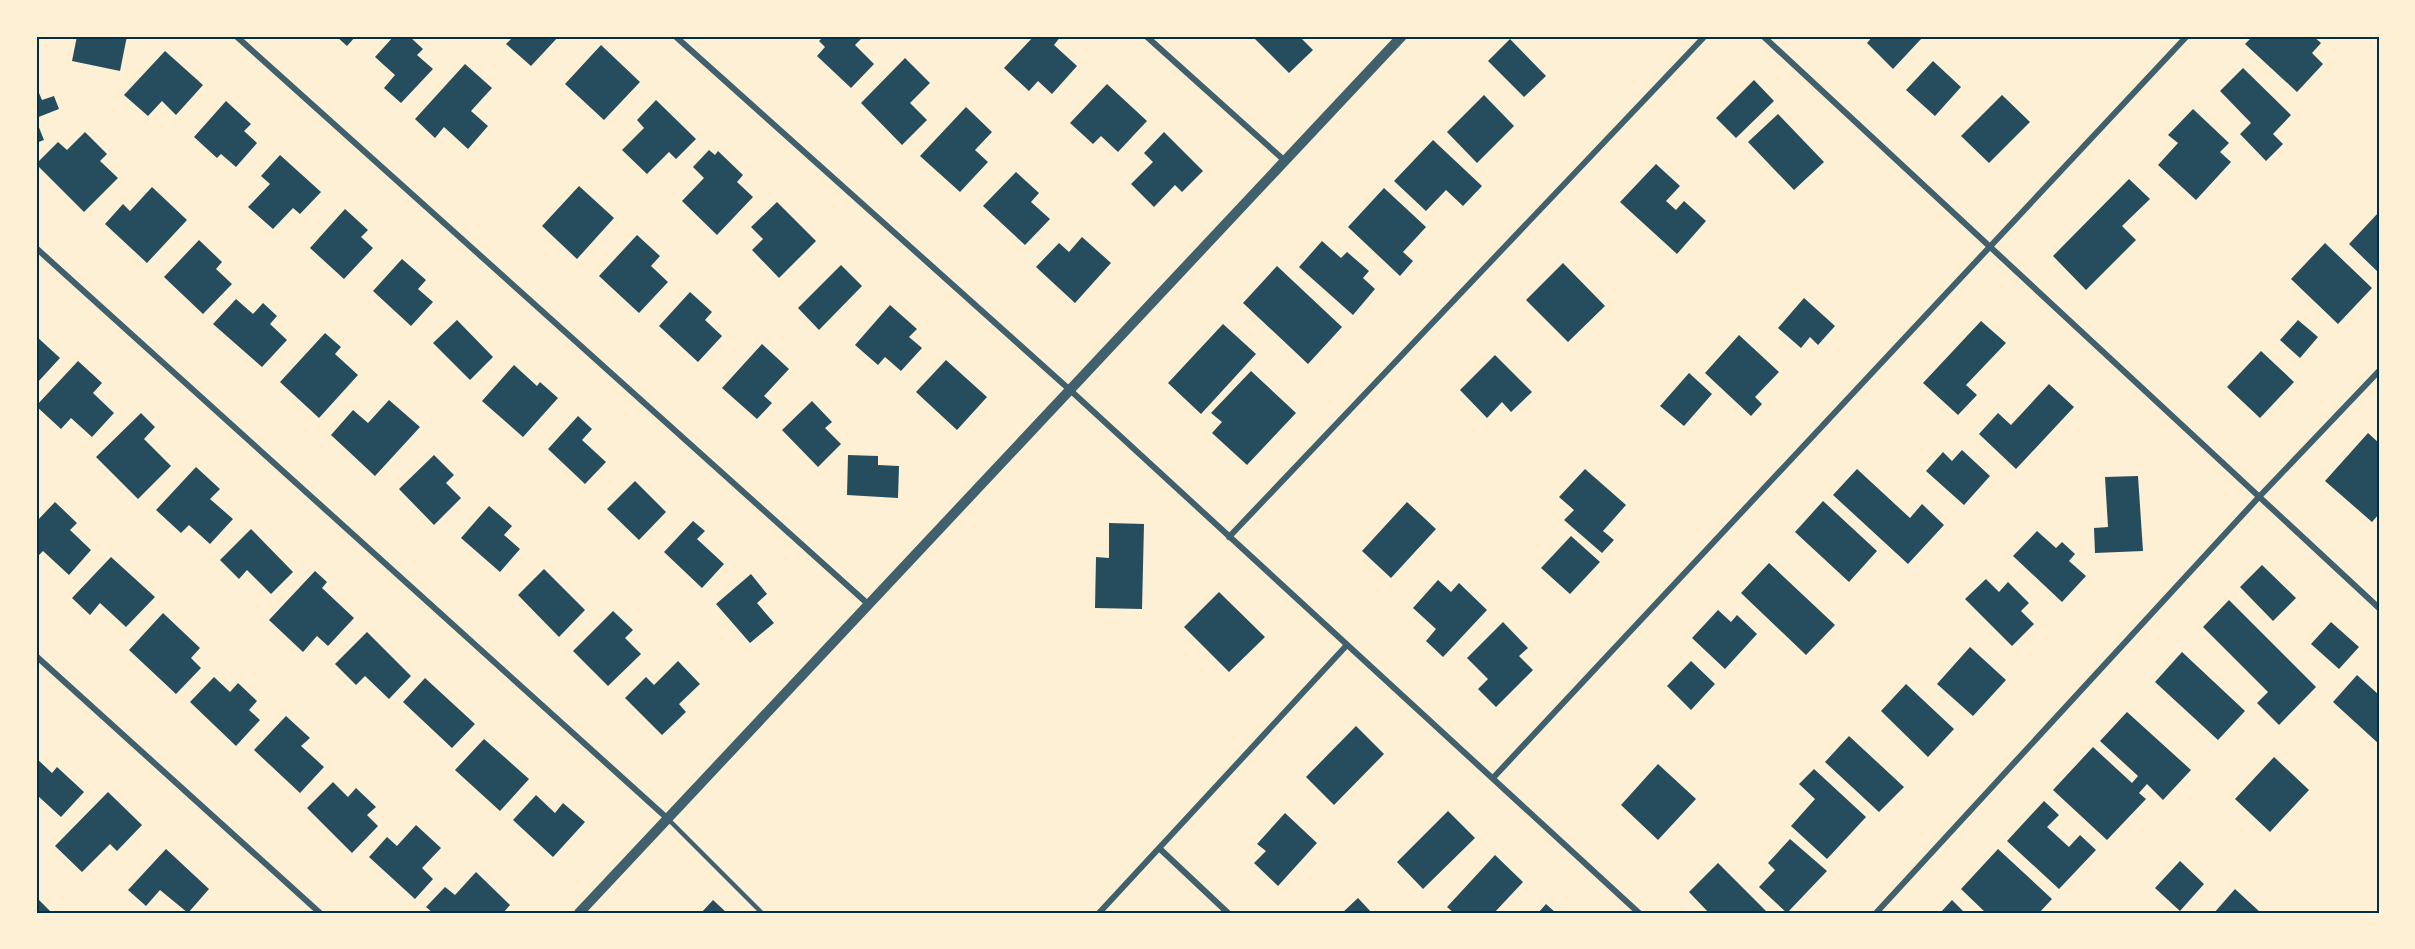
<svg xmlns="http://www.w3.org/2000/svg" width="2415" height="949" font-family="Helvetica,sans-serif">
	<rect width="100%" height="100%" fill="#fdf0d5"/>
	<path fill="#264d5e" d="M77,36H127L120,71L72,61Z
		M336,36H356L347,46Z
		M394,36H409L423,49L417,55L433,69L401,103L384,88L395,75L375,57Z
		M514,36H559L531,66L506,44Z
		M824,36L863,37L855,45L874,64L851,88L817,56L825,47L819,41Z
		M1034,36H1061L1054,45L1077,66L1052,94L1038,81L1029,91L1004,68Z
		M1258,36H1299L1313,50L1289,73L1255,39Z
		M1873,36H1919L1921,39L1893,69L1867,43Z
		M2253,36H2313L2321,43L2312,53L2323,64L2297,92L2245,44Z
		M1510,39L1546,76L1524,97L1488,61Z
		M601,45L640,82L604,120L565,84Z
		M165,51L203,85L176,115L162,101L148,116L124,95Z
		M905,58L930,83L910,103L927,120L902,145L861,103Z
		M1933,61L1961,87L1935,116L1906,90Z
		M465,64L492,88L471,111L488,126L468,149L444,127L435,138L415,119Z
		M2243,68L2291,115L2273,134L2283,144L2266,161L2240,134L2251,123L2220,91Z
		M1754,80L1774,101L1736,138L1716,118Z
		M1107,84L1147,121L1118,152L1101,136L1093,144L1070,123Z
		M36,86L42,100L54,96L59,109L36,118Z
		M1484,95L1514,126L1477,163L1447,132Z
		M2002,95L2030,122L1989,163L1961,136Z
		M656,100L696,139L676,159L669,152L647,174L622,150L644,128L637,120Z
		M226,101L251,124L244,131L257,143L236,167L221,154L217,158L194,137Z
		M966,107L992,132L975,150L988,162L960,192L920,156Z
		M2193,109L2229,143L2220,152L2231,162L2196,200L2158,165L2178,143L2168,135Z
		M1778,114L1824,162L1794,190L1748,142Z
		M36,120L44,140L36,143Z
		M85,132L107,154L100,161L118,178L84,212L36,164L58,142L67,150Z
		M1164,132L1203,171L1182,192L1175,185L1154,207L1131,184L1153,162L1144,153Z
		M1433,140L1482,186L1463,206L1446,190L1426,211L1394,181Z
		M709,150L715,155L718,151L743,175L737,182L753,197L717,235L682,201L704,178L693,167Z
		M280,155L321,192L300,214L293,208L273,229L248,207L270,184L261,176Z
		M1656,164L1680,186L1666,201L1676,210L1684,201L1706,221L1677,254L1620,202Z
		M1016,172L1039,193L1031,202L1050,219L1025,245L983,206Z
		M2129,179L2150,199L2122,226L2136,240L2086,290L2053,256Z
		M579,186L614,218L577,259L542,226Z
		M152,187L187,220L147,263L105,224L123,204L130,211Z
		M1384,188L1426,227L1403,252L1413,261L1400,276L1348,227Z
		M777,202L816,241L779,278L752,250L763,239L751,227Z
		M345,209L368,230L361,237L373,248L344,279L310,248Z
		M2379,212V273L2349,244Z
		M637,235L660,256L651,266L668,282L639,313L599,276Z
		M1082,237L1111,263L1075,303L1036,267L1059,243L1069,252Z
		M199,240L222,262L216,269L232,284L203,314L164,277Z
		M1322,241L1341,258L1347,252L1369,271L1363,278L1375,289L1353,315L1299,267Z
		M2325,243L2372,288L2338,324L2291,279Z
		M402,259L426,280L418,289L433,302L411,326L373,291Z
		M1563,263L1605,306L1568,342L1526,300Z
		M841,265L862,286L819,330L798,308Z
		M1277,266L1342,327L1308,364L1243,303Z
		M690,292L712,312L705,320L722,336L698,362L659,326Z
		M1804,298L1835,326L1818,345L1810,337L1801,348L1778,328Z
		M236,299L253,314L263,303L277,316L270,324L287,340L262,367L213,324Z
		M890,305L917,329L909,337L922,348L901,371L885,357L878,365L855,345Z
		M457,320L493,357L470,380L433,343Z
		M2298,320L2318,337L2300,358L2280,340Z
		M1981,321L2006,343L1966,385L1977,395L1958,415L1923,383Z
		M1223,324L1256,354L1201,414L1168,383Z
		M325,333L341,347L335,354L358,375L319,418L280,382Z
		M1739,335L1779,372L1755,397L1762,404L1751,416L1705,373Z
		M36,336L60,358L36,384Z
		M762,344L789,369L764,396L772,403L757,419L722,388Z
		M2261,351L2294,382L2260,418L2227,387Z
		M1495,355L1532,392L1511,412L1502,402L1487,418L1460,390Z
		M946,360L987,397L957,430L916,392Z
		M78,361L102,383L93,393L114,413L92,437L71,418L61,429L36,406Z
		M514,365L537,386L540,382L558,398L523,437L482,401Z
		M1251,371L1296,413L1247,465L1212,433L1222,422L1211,413Z
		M1689,373L1712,394L1684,426L1660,406Z
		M2049,384L2074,407L2016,469L1979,434L1998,413L2011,425Z
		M389,400L420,427L375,476L331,435L353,410L368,423Z
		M812,401L832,422L825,428L841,444L818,467L782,430Z
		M141,413L155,427L144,439L171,466L138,499L96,457Z
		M578,416L592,429L582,440L606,462L585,484L548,449Z
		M2368,433L2379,443V514L2372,522L2325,481Z
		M1962,450L1990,476L1964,505L1926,471L1943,452L1952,461Z
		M434,455L454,475L446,483L461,498L434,525L399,489Z
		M848,455L878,456V465L899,466L898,498L847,495Z
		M196,467L220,489L210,499L233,519L210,544L189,525L181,533L156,510Z
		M1585,469L1626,505L1603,531L1614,540L1602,553L1564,520L1574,510L1559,497Z
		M1857,469L1910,518L1922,504L1944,525L1908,564L1833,495Z
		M2138,476L2143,551L2095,553L2094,528L2108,527L2105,477Z
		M635,481L666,512L639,540L607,509Z
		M1823,501L1877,551L1849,582L1795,532Z
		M55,502L77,523L70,530L91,550L69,575L43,551L36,558V522Z
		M1407,502L1436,529L1391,578L1362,551Z
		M489,506L512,526L504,535L520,549L500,572L461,538Z
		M693,521L705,531L697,539L724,564L702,588L664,552Z
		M1109,523L1144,524L1142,609L1095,608L1096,557L1109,558Z
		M251,529L293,572L271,594L247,570L239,579L220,560Z
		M2037,531L2056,548L2062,542L2075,554L2069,561L2086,576L2062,602L2013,556Z
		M1571,536L1600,562L1570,594L1541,568Z
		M111,557L155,597L126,627L100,603L90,615L72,598Z
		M1769,563L1835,625L1806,655L1741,593Z
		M2262,565L2296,598L2273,621L2240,587Z
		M544,569L585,610L559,637L518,595Z
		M315,571L327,582L322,588L354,618L328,646L317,636L303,652L269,620Z
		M751,574L767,594L757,603L774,623L750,643L716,604Z
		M1986,579L1999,592L2008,582L2029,603L2021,611L2034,624L2012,646L1965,599Z
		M1438,580L1451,592L1459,583L1487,610L1443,657L1426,641L1436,629L1413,608Z
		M1219,592L1265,637L1229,672L1184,627Z
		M2229,600L2316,687L2279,725L2257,703L2268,692L2203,627Z
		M1718,610L1731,622L1737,615L1757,634L1725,669L1692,638Z
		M613,611L633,630L625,638L641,654L608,686L573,651Z
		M163,613L200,648L191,658L201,668L176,694L129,650Z
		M1503,622L1528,648L1519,656L1533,670L1496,707L1478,689L1488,679L1467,658Z
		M2331,622L2359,647L2339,669L2311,644Z
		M367,632L411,676L389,699L365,676L356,685L335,664Z
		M1970,647L2006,680L1973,716L1937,684Z
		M2182,652L2245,711L2218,740L2155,682Z
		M678,661L700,684L679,704L686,712L662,735L625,698L646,677L654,685Z
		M1691,661L1715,684L1691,710L1667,686Z
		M2357,675L2379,695V744L2333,702Z
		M214,677L230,692L238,683L257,701L249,710L260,720L236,746L190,702Z
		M425,678L475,724L452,748L403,702Z
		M1906,684L1954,729L1928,757L1881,711Z
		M2127,712L2191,770L2163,800L2147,784L2139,793L2146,799L2107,840L2053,790L2093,747L2132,783L2138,776L2100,741Z
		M286,716L310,738L301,746L324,767L300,793L254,750Z
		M1356,726L1384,754L1334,805L1306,777Z
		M1849,736L1904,787L1879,812L1825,762Z
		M484,739L529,779L500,811L455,770Z
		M2274,757L2309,790L2270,832L2235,799Z
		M36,758L52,773L57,767L84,792L61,817L38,796L36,799Z
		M1658,764L1696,799L1658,840L1621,805Z
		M1814,769L1866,817L1827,859L1791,826L1815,799L1799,784Z
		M333,782L348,797L356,788L376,807L367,815L378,826L352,853L307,808Z
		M108,792L142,825L117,851L110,844L82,872L55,846Z
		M536,795L555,813L563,803L585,822L553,857L513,820Z
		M2044,801L2059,815L2047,827L2069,847L2080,835L2096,850L2059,889L2007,841Z
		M1448,811L1475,838L1423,889L1397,862Z
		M1285,813L1317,843L1278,886L1254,863L1266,851L1257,844Z
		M416,825L441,848L422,868L433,879L415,899L369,857L387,837L397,846Z
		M1790,839L1827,871L1787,913L1759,887L1775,870L1768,863Z
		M166,849L209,889L188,913L160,890L146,906L128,890Z
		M1998,849L2052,899L2039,913H1986L1961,889Z
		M1495,855L1523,882L1494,913H1454L1447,907Z
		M2180,861L2204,884L2180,911L2155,888Z
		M1718,863L1768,913H1709L1689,892Z
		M476,872L510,905L503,913H433L426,907L445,887L455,895Z
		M2235,889L2261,913H2214Z
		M36,897L52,913H36Z
		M1358,898L1372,913H1342Z
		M713,900L727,913H701Z
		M1952,900L1965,913H1940Z
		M1546,904L1556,913H1538Z"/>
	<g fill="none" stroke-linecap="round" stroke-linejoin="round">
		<path stroke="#3f606c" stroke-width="4.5" d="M668,819L762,913"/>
		<path stroke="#3f606c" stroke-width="6" d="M236,36L868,604
			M675,36L1070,390L1639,913
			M1146,36L1285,161
			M1763,36L2379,608
			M36,248L668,819
			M1229,537L1705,36
			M36,656L320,913
			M1493,778L2187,36
			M1159,848L1228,913
			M1099,913L1346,646
			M1876,913L2258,498L2379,371"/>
		<path stroke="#3f606c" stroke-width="10" d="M579,913L1402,36"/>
	</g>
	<rect width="2415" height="949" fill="none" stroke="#fdf0d5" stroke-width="75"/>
	<rect x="38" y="38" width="2340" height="874" fill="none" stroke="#003049" stroke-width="2"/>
</svg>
